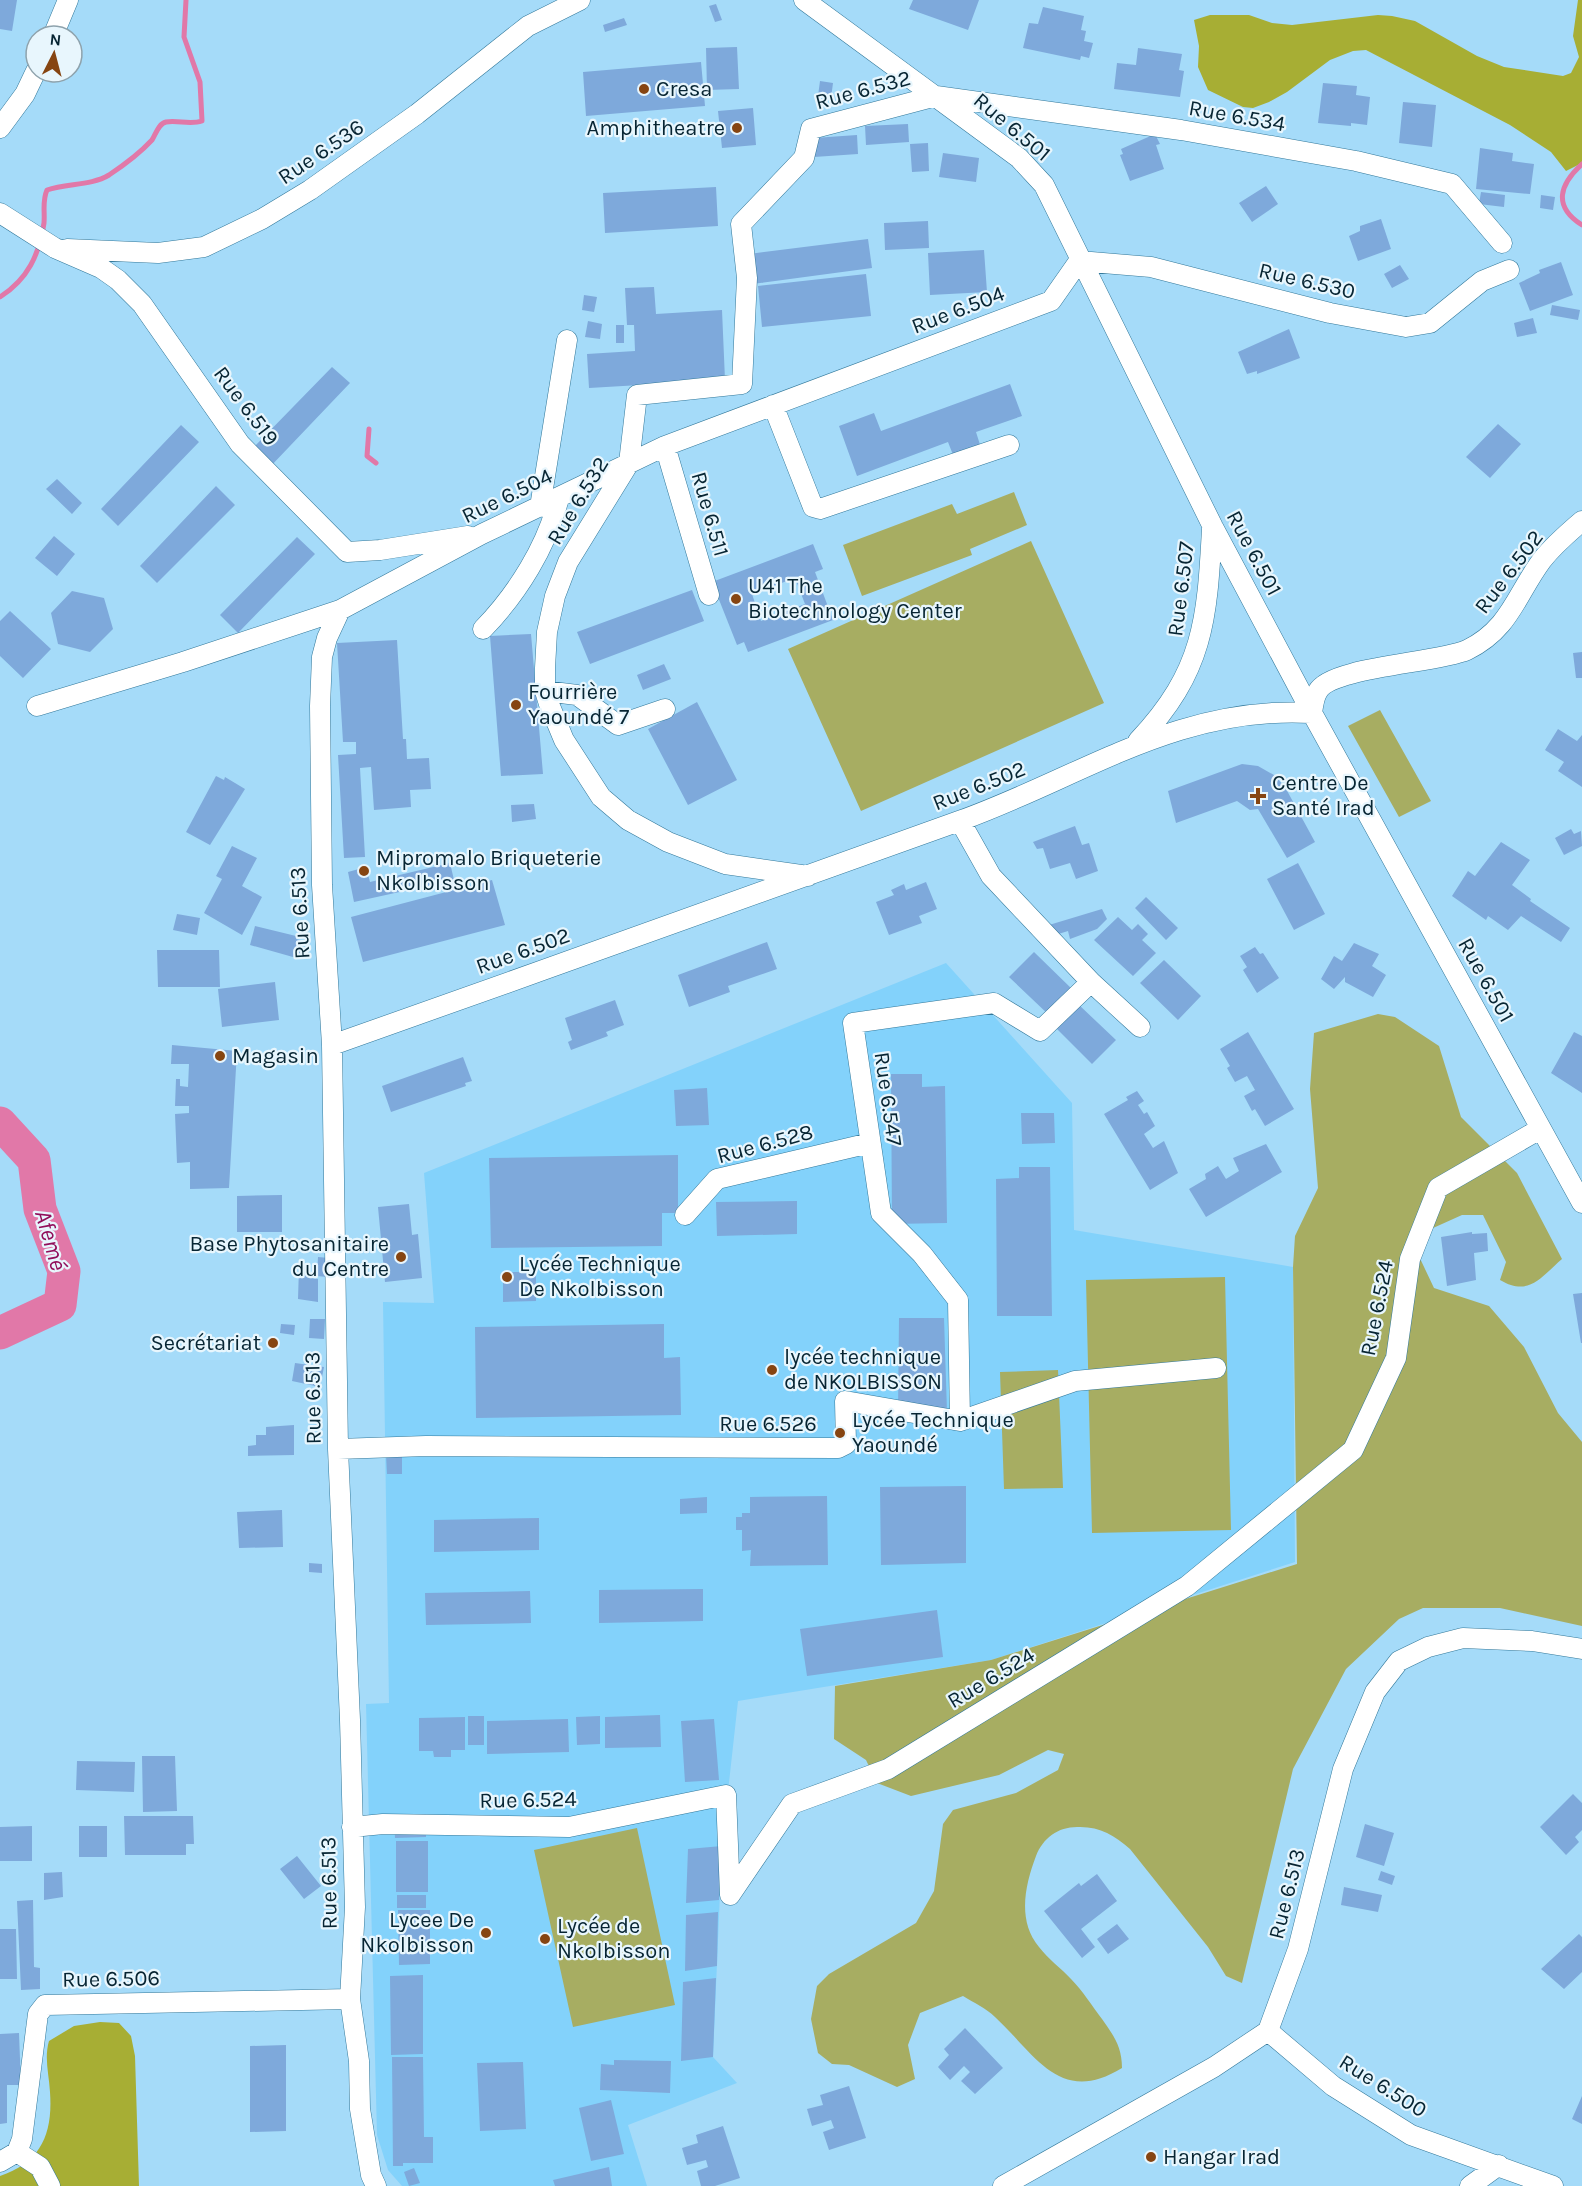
<svg xmlns="http://www.w3.org/2000/svg" width="1582" height="2186" font-family="Karla,sans-serif">
	<rect width="100%" height="100%" fill="#a5dbf9"/>
	<path fill="#83d2fb" d="M946,963L1072,1103L1074,1230L1293,1267L1295,1562L991,1660L738,1701L722,1846L713,2057L737,2083L628,2125L647,2186H402L388,2170L377,2135L366,1704L389,1703L383,1302L434,1303L424,1173Z"/>
	<path fill="#a7ad62" d="M1014,492L1027,525L970,549L972,555L862,596L843,545L952,504L957,514Z
		M1031,541L1104,703L861,811L788,649Z
		M1380,710L1431,801L1399,817L1348,726Z
		M1378,1014L1395,1017L1439,1046L1461,1117L1517,1173L1562,1259C1540,1278 1529,1297 1500,1280L1506,1262L1483,1215H1462L1422,1233L1416,1250L1434,1288L1489,1306L1524,1347L1558,1413L1582,1442V1626L1500,1608H1423L1399,1619L1346,1669L1293,1769L1242,1983L1226,1976L1208,1947L1130,1849C1114,1835 1099,1826 1077,1827C1058,1827 1043,1838 1036,1856C1025,1885 1017,1921 1039,1947C1048,1959 1061,1968 1071,1979C1083,1991 1092,2006 1102,2019C1114,2036 1122,2047 1122,2068C1060,2106 1036,2055 995,2017C986,2008 974,2003 963,1996L920,2013L908,2045L915,2079L897,2087L849,2065L832,2064L818,2053L811,2019L817,1986L829,1974L916,1923L934,1891L943,1824L953,1810L1016,1793L1058,1770L1064,1754L1048,1750L999,1775L911,1796L877,1783L866,1760L834,1739L835,1686L991,1660L1297,1564L1293,1267L1295,1236L1318,1188L1310,1089L1314,1033Z
		M1225,1277L1231,1530L1092,1533L1086,1280Z
		M1058,1370L1063,1488L1004,1489L1000,1372Z
		M637,1828L675,2005L573,2027L534,1850Z"/>
	<path fill="#a7ae34" d="M1578,0H1582V163L1566,171L1551,152L1510,125L1366,50L1353,51L1330,60L1287,92L1269,102L1253,108L1243,107L1208,90L1198,67L1199,46L1194,20L1210,15H1249L1272,23L1292,25L1378,15L1392,16L1415,21L1477,56L1504,67L1563,76L1571,73L1579,57L1573,36Z
		M100,2022L119,2023L131,2036L135,2056L139,2186H0V2176C41,2162 53,2134 50,2092C49,2074 44,2058 49,2041L74,2026Z"/>
	<g fill="none" stroke-linecap="round" stroke-linejoin="round">
		<path stroke="#e178a8" stroke-width="5" d="M1582,164C1560,184 1552,206 1582,225
			M0,297C28,279 39,255 44,223C45,211 42,201 47,190C67,183 91,186 109,175C124,165 140,153 152,140C156,134 158,124 166,122C178,120 190,125 202,121L200,82L184,37L186,0
			M369,429L367,456L376,463"/>
		<path stroke="#e178a8" stroke-width="33" d="M0,1123L34,1160L40,1209L64,1271L60,1305L0,1333"/>
	</g>
	<path fill="#7ea9db" fill-rule="evenodd" d="M0,0H17L12,31L0,29Z
		M913,0H979L968,30L909,9Z
		M716,4L722,20L715,22L709,6Z
		M1043,7L1084,16L1081,30L1086,31L1084,41L1093,43L1089,58L1081,56L1080,60L1023,48L1029,23L1038,24Z
		M624,18L627,25L605,32L603,25Z
		M737,47L739,89L707,90L706,48Z
		M1138,48L1182,54L1179,70L1184,71L1180,97L1114,89L1117,63L1136,65Z
		M701,62L705,106L586,116L583,72Z
		M820,81L833,83L831,98L818,96Z
		M1323,83L1357,86L1356,95L1370,97L1367,125L1351,123V126L1318,123Z
		M1403,102L1436,105L1432,147L1399,143Z
		M753,108L756,145L722,148L718,111Z
		M908,124L909,142L866,145L865,126Z
		M1155,134L1160,144L1156,145L1164,169L1130,181L1120,155L1123,154L1121,149Z
		M857,135L858,154L814,157V138Z
		M928,143L929,171L912,172L910,144Z
		M1480,148L1513,153L1512,161L1534,164L1530,194L1476,189Z
		M943,153L979,158L976,182L939,177Z
		M1266,186L1278,204L1252,222L1239,203Z
		M716,187L718,226L605,233L603,193Z
		M1481,192L1505,195L1504,207L1479,204Z
		M1541,195L1555,197L1553,210L1540,208Z
		M1381,219L1391,249L1358,261L1349,236L1360,231V226Z
		M928,221L929,248L885,250L884,223Z
		M868,239L872,268L752,284L749,254Z
		M984,250L987,292L930,295L928,253Z
		M1561,262L1573,295L1530,311L1519,283L1540,273L1539,270Z
		M1400,265L1409,279L1392,288L1384,274Z
		M866,274L871,316L762,327L758,286Z
		M654,287L656,314L722,310L725,380L589,388L587,354L635,351L634,325H627L625,288Z
		M584,295L597,297L594,312L582,310Z
		M1552,305L1580,310L1578,320L1550,315Z
		M1533,318L1537,333L1517,337L1514,323Z
		M588,321L602,324L600,339L585,337Z
		M616,325H624V343H616Z
		M1289,329L1300,358L1257,374V371L1247,374L1238,352Z
		M332,367L350,383L269,468L251,450Z
		M1010,384L1022,416L976,432L982,451L955,460L948,442L857,476L839,426L874,413L881,431Z
		M1498,424L1521,444L1490,478L1466,457Z
		M181,425L199,442L118,526L101,509Z
		M57,479L82,503L72,514L46,489Z
		M216,486L235,505L157,583L140,566Z
		M54,536L75,554L57,576L35,558Z
		M297,537L315,554L238,633L220,615Z
		M813,544L823,569L815,572L833,620L748,652L744,642L737,645L712,582ZM795,578L805,604L761,621L752,594Z
		M692,590L704,621L590,664L577,632Z
		M72,591L104,598L113,629L90,652L58,644L51,613Z
		M10,611L51,649L23,678L0,656V621Z
		M531,634L543,774L501,776L490,636Z
		M397,640L403,739H406L407,759L429,758L431,789L410,790L411,807L374,810L371,767L360,768L365,857L344,858L338,755L356,754V742H343L337,643Z
		M1582,652V678H1576L1573,653Z
		M664,664L671,679L643,690L637,675Z
		M697,702L737,780L688,805L648,729Z
		M1558,729L1577,741L1582,735V787L1558,771L1564,762L1545,750Z
		M1242,764L1258,766L1274,775L1285,787L1315,842L1287,858L1258,809L1250,810L1237,801L1176,823L1168,791Z
		M216,776L224,780L225,777L245,789L210,845L186,832Z
		M534,804L536,819L512,822L511,805Z
		M1075,826L1082,845L1089,843L1098,871L1076,879L1070,863L1050,869L1043,848L1037,849L1033,842Z
		M1571,829L1574,834L1581,831L1582,846L1564,855L1555,838Z
		M1501,842L1530,860L1512,885L1531,899L1530,901L1570,928L1561,942L1521,916L1508,930L1488,916L1486,920L1452,896L1468,871L1475,876Z
		M232,846L257,858L242,886L262,897L242,935L204,913L222,879L216,876Z
		M450,863L454,880L354,902L348,872L366,867L370,882Z
		M1298,863L1325,914L1294,930L1267,879Z
		M492,880L505,925L363,962L351,917Z
		M926,882L937,909L919,916L922,923L889,935L876,902L894,895L891,890L904,884L906,890Z
		M1146,897L1178,928L1166,940L1135,908Z
		M1102,909L1107,919L1097,929L1070,939L1068,931L1052,936L1049,925Z
		M177,914L200,918L197,935L173,930Z
		M1118,917L1132,930L1138,924L1148,934L1142,940L1156,953L1133,976L1094,940Z
		M255,926L296,936V939L304,941L300,959L250,945Z
		M767,942L777,969L728,986L730,992L689,1007L678,975Z
		M1354,943L1379,954L1372,966L1386,975L1373,997L1345,982V977L1334,989L1321,979L1334,956L1342,961Z
		M1255,947L1260,954L1263,953L1279,978L1257,993L1243,970L1247,967L1240,956Z
		M157,950H219L220,987H158Z
		M1034,952L1074,991L1050,1016L1009,977Z
		M1164,960L1201,996L1178,1020L1140,983Z
		M275,982L279,1020L222,1027L218,989Z
		M615,1000L624,1025L606,1032L608,1036L571,1050L568,1042L572,1040L565,1018Z
		M1078,1004L1116,1040L1092,1064L1055,1027Z
		M1248,1032L1294,1109L1265,1126L1255,1109L1252,1111L1244,1096L1255,1090L1247,1076L1235,1082L1227,1068L1230,1066L1220,1049Z
		M1574,1032L1582,1036V1093L1551,1073Z
		M172,1045L237,1051L229,1188L190,1189V1162L177,1163L175,1114L189,1113V1106H175L176,1079H180V1086L188,1087L189,1064H171Z
		M463,1057L472,1081L465,1083L466,1086L391,1112L382,1086Z
		M891,1074H922V1087L945,1086L947,1223L892,1224Z
		M707,1088L709,1125L676,1126L674,1090Z
		M1137,1091L1144,1101L1138,1105L1144,1114L1147,1112L1155,1126L1144,1134L1153,1148L1164,1141L1178,1173L1150,1190L1104,1114L1128,1100L1126,1097Z
		M1021,1113H1054L1055,1143L1022,1144Z
		M1266,1144L1282,1172L1206,1217L1189,1189L1206,1179L1205,1174L1218,1166L1226,1179L1239,1171L1233,1158Z
		M678,1155V1213H662V1246L491,1248L489,1158Z
		M1019,1167H1050L1052,1316H997L996,1179L1019,1178Z
		M282,1195V1232H237V1196Z
		M797,1201V1234L717,1236L716,1202Z
		M409,1204L412,1235L418,1234L422,1278L385,1282L378,1207Z
		M1472,1232V1234L1487,1233L1488,1251L1474,1253L1476,1280L1447,1286L1441,1237Z
		M318,1257L329,1258L327,1277L317,1276Z
		M299,1268H310V1278L318,1279V1302L298,1299Z
		M503,1272H536V1301L503,1302Z
		M1582,1293V1343H1581L1573,1294Z
		M899,1318H944L947,1412L898,1413Z
		M310,1319H325L324,1339L309,1338Z
		M281,1324L295,1325L294,1335L280,1333Z
		M664,1324V1358L680,1357L681,1415L476,1418L475,1327Z
		M295,1363L324,1367L320,1387L292,1381Z
		M294,1425V1455L248,1456V1446L256,1445V1435H266V1427Z
		M386,1454L402,1455V1474H387Z
		M966,1486V1563L881,1565L880,1487Z
		M827,1496L828,1565L750,1566L751,1550L742,1551V1530H736V1517H742V1513H750V1497Z
		M707,1497V1513L680,1514V1499Z
		M282,1510L283,1547L239,1548L237,1512Z
		M539,1518V1550L434,1552V1520Z
		M309,1563L322,1564V1573L309,1572Z
		M703,1589V1621L599,1623V1590Z
		M530,1591L531,1623L426,1625L425,1593Z
		M937,1610L943,1657L807,1676L800,1629Z
		M660,1715L661,1747L605,1748V1717Z
		M468,1716H484V1745H468Z
		M600,1716V1744L577,1745L576,1717Z
		M465,1717V1750H451V1757H434L433,1751H419V1718Z
		M568,1719L569,1752L487,1754V1721Z
		M714,1719L719,1780L685,1782L681,1721Z
		M142,1756H175L177,1811L143,1812Z
		M77,1761L135,1762L134,1792L76,1790Z
		M1573,1794L1582,1803V1830L1575,1837L1579,1842L1566,1855L1540,1827Z
		M394,1814H426V1837L395,1838Z
		M124,1816H193L194,1844H186V1855H125Z
		M1365,1824L1394,1833L1384,1866L1356,1857Z
		M32,1826V1861H0V1827Z
		M79,1826H107V1857H79Z
		M396,1841H428V1892H396Z
		M722,1846L719,1900L686,1903L688,1849Z
		M297,1856L321,1886L304,1899L280,1869Z
		M1381,1871L1395,1876L1392,1885L1378,1880Z
		M62,1872L63,1897L44,1900V1873Z
		M1097,1874L1117,1901L1081,1929L1095,1947L1082,1958L1044,1911L1079,1883L1081,1886Z
		M1344,1887L1382,1895L1378,1912L1341,1905Z
		M397,1895H426V1908H397Z
		M33,1900L34,1967L40,1968V1989L21,1990L17,1901Z
		M398,1910H430V1964L399,1965Z
		M718,1912L717,1966L685,1971L686,1915Z
		M1117,1924L1129,1939L1108,1954L1097,1939Z
		M0,1929H16L17,1979H0Z
		M1579,1934L1582,1937V1972L1564,1989L1541,1969Z
		M423,1975V2054L391,2055L390,1976Z
		M716,1978L713,2057L681,2061L683,1982Z
		M965,2028L1003,2068L975,2094L961,2081L970,2072L964,2066L950,2080L938,2067L949,2055L944,2049Z
		M19,2033L21,2085H7V2123L0,2124V2034Z
		M286,2045V2131L250,2132V2046Z
		M392,2057H423L424,2137H433V2163H403V2166H393Z
		M614,2060L671,2061L670,2093L600,2090L601,2064L614,2065Z
		M523,2062L526,2129L480,2131L477,2063Z
		M849,2086L866,2138L829,2150L823,2132L834,2128L831,2120L812,2126L807,2109L823,2105L820,2095Z
		M1582,2096V2124L1572,2119Z
		M611,2100L624,2154L591,2161L579,2108Z
		M723,2126L740,2178L715,2186H701L697,2171L708,2167L706,2160L687,2165L682,2148L698,2143L696,2135Z
		M609,2167L612,2186H555L553,2180Z
		M414,2168L420,2183L409,2186L404,2172Z"/>
	<g fill="none" stroke-linecap="round" stroke-linejoin="round">
		<defs>
			<path id="minor" d="M804,0L1019,158L1044,185L1213,527L1312,713L1582,1203
				M53,36L68,0
				M0,128L25,94L36,71
				M0,213L55,248L101,268L118,280L142,304L240,444L347,552L380,550L468,536
				M67,249L158,253L204,247L262,219L310,190L417,114L528,26L580,0
				M773,405L813,507L820,509L1009,445
				M665,446L709,595
				M540,507L567,340
				M340,610L327,638L322,657L320,706L322,885L332,1045L338,1449L350,1720L355,1907L350,1999L359,2061L360,2109L371,2175L376,2186
				M483,629C517,594 548,545 559,497
				M545,691L577,695L618,725L665,709
				M37,706L183,662L340,610L482,534L665,446L1051,301L1079,261L1151,267L1330,313L1406,327L1430,323L1482,281L1509,270
				M1138,741C1204,671 1207,620 1212,529
				M808,876L725,864L668,842L628,820L601,797L564,740L549,704L545,691V668L547,632L555,596L568,562L629,463L637,395L742,384L747,278L741,224L804,158L811,129L936,96L1181,130L1356,161L1452,184L1502,243
				M1091,982L1140,1027
				M332,1045C542,970 752,897 962,820C1081,777 1178,705 1312,713C1313,706 1314,697 1318,691C1331,667 1437,663 1467,650C1510,629 1516,595 1542,560C1553,546 1569,532 1582,521
				M685,1215L717,1179L870,1143
				M960,1421L958,1300L922,1254L881,1213L853,1023L994,1003L1040,1031L1091,982L991,876L960,821
				M338,1449L426,1446L838,1448L846,1444L845,1401L960,1421L1075,1381L1216,1368
				M352,1827L383,1824L569,1827L726,1795L730,1895L792,1804L888,1769L1187,1586L1353,1450L1396,1358L1410,1259L1438,1188L1540,1129
				M1268,2031L1333,2086L1411,2135L1553,2186
				M17,2152L40,2167L50,2186
				M0,2162L17,2152L22,2139L38,2014L45,2005L350,1999
				M1003,2186L1214,2067L1268,2031L1298,1949L1343,1769L1375,1692L1399,1661L1428,1647L1463,1638L1532,1641L1582,1649
				M1470,2186L1499,2165"/>
		</defs>
		<use href="#minor" stroke="#32789a" stroke-width="21"/>
		<use href="#minor" stroke="#fff" stroke-width="20"/>
	</g>
	<g fill="#864512" stroke="#e8f6fd" stroke-width="2">
		<circle cx="644" cy="89" r="6"/>
		<circle cx="737" cy="128" r="6"/>
		<circle cx="736" cy="599" r="6"/>
		<circle cx="516" cy="705" r="6"/>
		<path d="M1255 787h6v6h6v6h-6v6h-6v-6h-6v-6h6z"/>
		<circle cx="364" cy="871" r="6"/>
		<circle cx="220" cy="1056" r="6"/>
		<circle cx="401" cy="1257" r="6"/>
		<circle cx="507" cy="1277" r="6"/>
		<circle cx="273" cy="1343" r="6"/>
		<circle cx="772" cy="1370" r="6"/>
		<circle cx="840" cy="1433" r="6"/>
		<circle cx="486" cy="1933" r="6"/>
		<circle cx="545" cy="1939" r="6"/>
		<circle cx="1151" cy="2157" r="6"/>
	</g>
	<g text-anchor="middle" dominant-baseline="central" stroke-width="4.5" stroke-linejoin="round" paint-order="stroke">
		<g font-size="22" fill="#072533" stroke="#e8f6fd" text-anchor="start">
			<text x="656" y="89">Cresa</text>
			<text x="725" y="128" text-anchor="end">Amphitheatre</text>
			<text x="748" y="586">U41 The<tspan x="748" dy="25">Biotechnology Center</tspan></text>
			<text x="528" y="692">Fourrière<tspan x="528" dy="25">Yaoundé 7</tspan></text>
			<text x="1272" y="783">Centre De<tspan x="1272" dy="25">Santé Irad</tspan></text>
			<text x="376" y="858">Mipromalo Briqueterie<tspan x="376" dy="25">Nkolbisson</tspan></text>
			<text x="232" y="1056">Magasin</text>
			<text x="389" y="1244" text-anchor="end">Base Phytosanitaire<tspan x="389" dy="25">du Centre</tspan></text>
			<text x="519" y="1264">Lycée Technique<tspan x="519" dy="25">De Nkolbisson</tspan></text>
			<text x="261" y="1343" text-anchor="end">Secrétariat</text>
			<text x="784" y="1357">lycée technique<tspan x="784" dy="25">de NKOLBISSON</tspan></text>
			<text x="852" y="1420">Lycée Technique<tspan x="852" dy="25">Yaoundé</tspan></text>
			<text x="474" y="1920" text-anchor="end">Lycee De<tspan x="474" dy="25">Nkolbisson</tspan></text>
			<text x="557" y="1926">Lycée de<tspan x="557" dy="25">Nkolbisson</tspan></text>
			<text x="1163" y="2157">Hangar Irad</text>
		</g>
		<g font-size="22" fill="#072533" stroke="#e8f6fd">
			<text transform="translate(863 90) rotate(-15)">Rue 6.532</text>
			<text transform="translate(1237 116) rotate(10)">Rue 6.534</text>
			<text transform="translate(1012 127) rotate(40)">Rue 6.501</text>
			<text transform="translate(321 152) rotate(-34)">Rue 6.536</text>
			<text transform="translate(1307 281) rotate(13)">Rue 6.530</text>
			<text transform="translate(958 310) rotate(-21)">Rue 6.504</text>
			<text transform="translate(246 406) rotate(53)">Rue 6.519</text>
			<text transform="translate(507 496) rotate(-26)">Rue 6.504</text>
			<text transform="translate(578 501) rotate(-59)">Rue 6.532</text>
			<text transform="translate(710 514) rotate(74)">Rue 6.511</text>
			<text transform="translate(1254 553) rotate(62)">Rue 6.501</text>
			<text transform="translate(1509 572) rotate(-53)">Rue 6.502</text>
			<text transform="translate(1181 589) rotate(-83)">Rue 6.507</text>
			<text transform="translate(979 786) rotate(-22)">Rue 6.502</text>
			<text transform="translate(300 913) rotate(-93)">Rue 6.513</text>
			<text transform="translate(523 951) rotate(-20)">Rue 6.502</text>
			<text transform="translate(1486 980) rotate(61)">Rue 6.501</text>
			<text transform="translate(888 1099) rotate(82)">Rue 6.547</text>
			<text transform="translate(765 1144) rotate(-15)">Rue 6.528</text>
			<text transform="translate(1377 1308) rotate(-79)">Rue 6.524</text>
			<text transform="translate(313 1398) rotate(-91)">Rue 6.513</text>
			<text x="768" y="1424">Rue 6.526</text>
			<text transform="translate(991 1678) rotate(-31)">Rue 6.524</text>
			<text transform="translate(528 1800) rotate(-1)">Rue 6.524</text>
			<text transform="translate(329 1883) rotate(-91)">Rue 6.513</text>
			<text transform="translate(1287 1894) rotate(-76)">Rue 6.513</text>
			<text transform="translate(111 1979) rotate(-1)">Rue 6.506</text>
			<text transform="translate(1383 2086) rotate(32)">Rue 6.500</text>
		</g>
		<g font-size="24" font-style="italic" fill="#910e5a" stroke="#e8f6fd">
			<text transform="translate(51 1240) rotate(74)">Afemé</text>
		</g>
	</g>
	<g transform="translate(54 54) rotate(6)"><circle r="28" fill="#e8f6fd" stroke="#8ea2ac" stroke-width="1.5"/>
	<path d="M0-4.5L10 22L0 15L-10 22Z" fill="#864512"/>
	<text y="-9" font-size="16" font-weight="bold" text-anchor="middle" fill="#072533">N</text>
	</g>
</svg>
